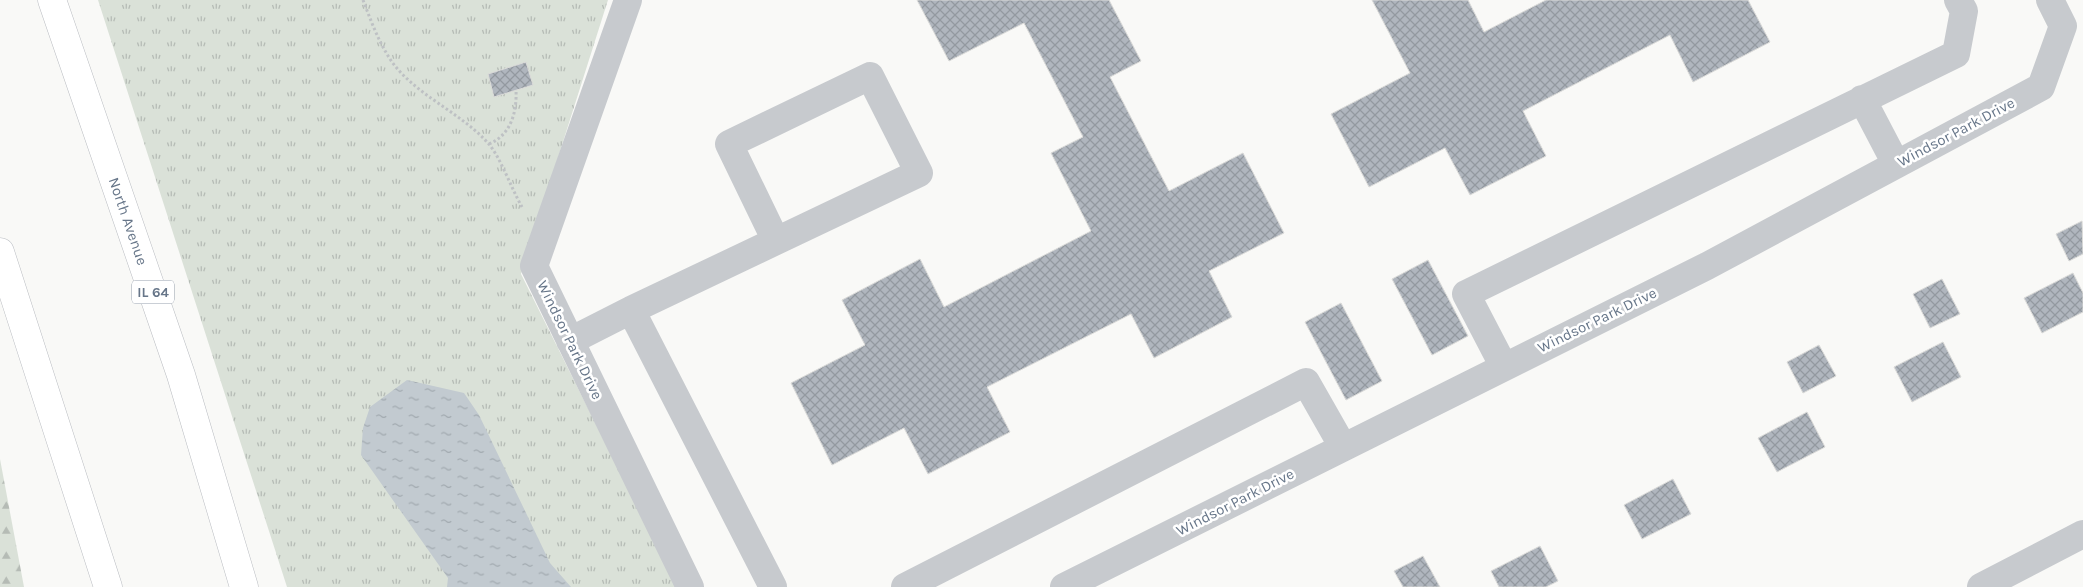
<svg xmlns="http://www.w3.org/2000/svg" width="2083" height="587" font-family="Karla,sans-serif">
	<defs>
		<pattern id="grass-tufts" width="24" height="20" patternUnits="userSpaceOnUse" patternTransform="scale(1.25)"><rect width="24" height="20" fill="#dae1d8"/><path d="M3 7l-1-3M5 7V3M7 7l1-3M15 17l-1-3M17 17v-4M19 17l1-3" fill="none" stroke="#b5bbb5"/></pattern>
		<pattern id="forest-firs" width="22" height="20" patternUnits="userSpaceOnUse" patternTransform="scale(1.25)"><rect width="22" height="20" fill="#dae1d8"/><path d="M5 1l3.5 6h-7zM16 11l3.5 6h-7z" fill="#b5bbb5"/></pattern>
		<pattern id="water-ripples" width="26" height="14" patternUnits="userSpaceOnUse" patternTransform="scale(1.25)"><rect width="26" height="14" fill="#c2cad0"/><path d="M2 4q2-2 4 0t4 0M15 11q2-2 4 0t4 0" fill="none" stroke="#a1a9af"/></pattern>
		<pattern id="building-cross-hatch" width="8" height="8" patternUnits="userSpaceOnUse" patternTransform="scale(1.25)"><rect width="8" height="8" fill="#b0b6be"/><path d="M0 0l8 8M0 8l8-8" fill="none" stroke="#9399a0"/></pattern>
	</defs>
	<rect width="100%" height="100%" fill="#f9f9f7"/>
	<path fill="url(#grass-tufts)" d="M98,0H608L521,274L677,587H287Z"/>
	<path fill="url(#forest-firs)" d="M0,459L24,587H0Z"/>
	<path fill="url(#water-ripples)" d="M407,380L464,393L479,415L550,563L571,587H447L448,578L361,455L363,428L370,407Z"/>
	<path fill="url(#building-cross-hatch)" stroke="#dbdbd9" d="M917,0H1109L1141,61L1110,77L1169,191L1243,153L1284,233L1209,271L1232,317L1154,358L1131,314L987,387L1010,432L928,474L904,428L832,465L791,383L865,345L842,300L920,259L944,307L1091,231L1051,153L1083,137L1024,23L949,61Z
		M1372,0H1468L1484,32L1546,0H1748L1770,42L1693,82L1670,35L1523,111L1546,156L1470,195L1445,148L1369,187L1331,114L1410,73Z
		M526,62L533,85L494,97L488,74Z
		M2082,221L2083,254L2069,261L2056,234Z
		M1428,260L1468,336L1432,355L1392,279Z
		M2073,273L2083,293V312L2042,333L2024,298Z
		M1942,279L1960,314L1930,328L1913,294Z
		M1341,303L1382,381L1346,400L1305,322Z
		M1943,342L1961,377L1912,402L1894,367Z
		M1819,345L1836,376L1803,393L1787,362Z
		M1807,412L1825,447L1777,472L1758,438Z
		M1673,479L1691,514L1642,539L1624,505Z
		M1540,546L1558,581L1546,587H1499L1491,571Z
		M1423,556L1440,587H1403L1394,571Z"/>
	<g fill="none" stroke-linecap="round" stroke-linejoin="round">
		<defs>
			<g id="major">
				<path id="s1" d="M52,0L181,375L244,587"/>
				<path d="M0,252L108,587"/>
			</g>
		</defs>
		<use href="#major" stroke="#babdc2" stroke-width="29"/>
		<path stroke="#bec1c4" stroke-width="3" stroke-dasharray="2.5 2.5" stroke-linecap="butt" d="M363,0C371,21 379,43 392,62C417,96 460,112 488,143C501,158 511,188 522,207
			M489,144C511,135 517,112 516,90"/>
		<path stroke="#c7cace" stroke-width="28" d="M628,0L534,266L690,587
			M1862,99L1896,164
			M631,310L919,173L870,76L729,144L776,241
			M570,341L631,310L773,587
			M1504,367L1466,294L1956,54L1964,11L1958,0
			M905,587L1306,382L1343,447
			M1064,587L1707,266L2041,87L2063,26L2050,0
			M1981,587L2083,534"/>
		<use href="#major" stroke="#fff" stroke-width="28"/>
	</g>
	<g text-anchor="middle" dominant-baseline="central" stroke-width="5" stroke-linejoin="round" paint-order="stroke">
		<rect fill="#fff" stroke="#959fac" stroke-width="1" x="132" y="280.5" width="42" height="23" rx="4"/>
		<g font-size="14" font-weight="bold" fill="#677689">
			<text x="153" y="292">IL 64</text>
		</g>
		<g font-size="15" fill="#677689" stroke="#fff">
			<text transform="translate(1956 132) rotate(-28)">Windsor Park Drive</text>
			<text stroke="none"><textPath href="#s1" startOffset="234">North Avenue</textPath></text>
			<text transform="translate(1597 320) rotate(-26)">Windsor Park Drive</text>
			<text transform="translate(570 340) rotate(64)">Windsor Park Drive</text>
			<text transform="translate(1235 502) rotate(-27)">Windsor Park Drive</text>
		</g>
	</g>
</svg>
